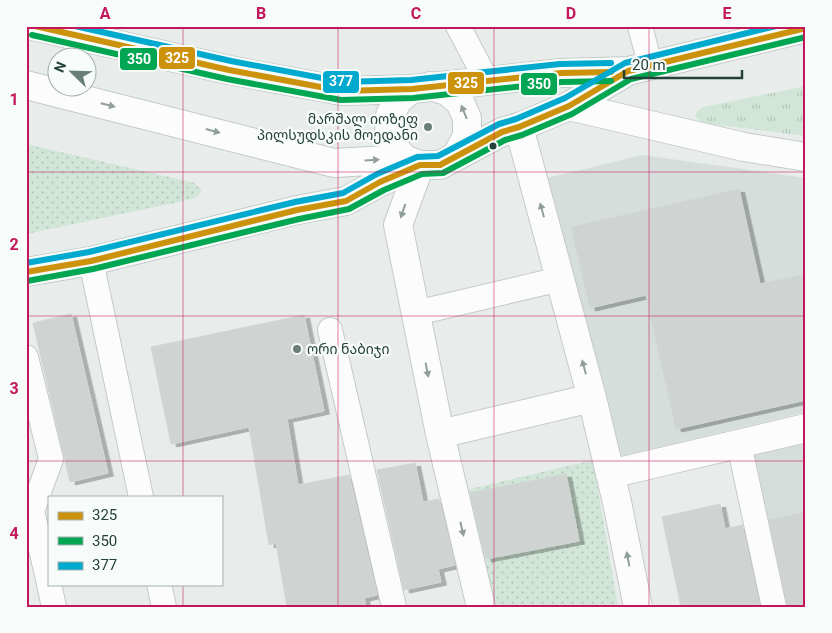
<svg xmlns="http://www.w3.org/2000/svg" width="832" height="633" font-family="Roboto,'Noto Sans Georgian',sans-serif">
	<defs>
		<pattern id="grass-tufts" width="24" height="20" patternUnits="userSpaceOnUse" patternTransform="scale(1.25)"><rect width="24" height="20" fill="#d1e6d8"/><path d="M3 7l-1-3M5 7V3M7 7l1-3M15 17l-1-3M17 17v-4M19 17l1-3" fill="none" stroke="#b3c6ba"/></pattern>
		<pattern id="park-dots" width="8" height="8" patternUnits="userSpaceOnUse" patternTransform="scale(1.25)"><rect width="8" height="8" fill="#d1e6d8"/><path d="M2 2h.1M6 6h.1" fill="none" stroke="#b3c6ba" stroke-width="1.8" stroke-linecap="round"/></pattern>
		<filter id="shadow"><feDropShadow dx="5.5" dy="3" stdDeviation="0" flood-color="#0004"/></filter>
	</defs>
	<rect width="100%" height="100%" fill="#e8edeb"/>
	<path fill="#d6dedb" d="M642,155L806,178V412L617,457L543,179Z
		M806,442V607H780L749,455Z"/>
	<path fill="url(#grass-tufts)" d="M806,86V136L701,123L695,116L697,111L703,107Z"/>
	<path fill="url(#park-dots)" d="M26,144L195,183L201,190V193L193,199L26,234Z
		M593,460L618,607H494L466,490Z"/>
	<path fill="#cfd4d2" stroke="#d1d6d4" filter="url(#shadow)" d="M739,189L760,284L806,274V400L676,429L646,295L590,308L571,227Z
		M71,314L108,473L70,482L33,323Z
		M304,315L324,411L287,419L298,485L349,475L377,595L364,598L366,607H287L276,543L269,545L249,427L171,444L151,347Z
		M415,463L423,502L439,499L455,565L438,569L441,582L404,590L377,470Z
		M566,474L579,541L486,559L470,493Z
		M720,504L725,529L742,525L760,607H681L662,517Z
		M806,512V607H787L769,520Z"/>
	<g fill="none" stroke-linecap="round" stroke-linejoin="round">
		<defs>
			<path id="lane" d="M458,26L487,81
				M640,26L650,64
				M91,261L141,497
				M416,313L560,279
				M330,330L394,607
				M26,357L51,459L32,511L49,583
				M739,444L774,607
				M49,584L54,607
				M159,584L164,607"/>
			<path id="street" d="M569,106L744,147L806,157
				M519,127L592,398L617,502L638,607
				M420,165L398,225L440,434L481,607
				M440,434L592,398
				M610,474L806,428"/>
			<path id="secondary" d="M34,26L229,70L342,91L412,89
				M628,71L561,73L412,89L398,100L390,115L389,133L394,147L404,159L420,165H440L502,132L519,127L569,106L628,71L806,28
				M26,85L334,163L404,159
				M430,86L447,91L460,102L467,118V136L457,155
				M26,272L91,261L297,210L346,201L380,182L420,165"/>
		</defs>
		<use href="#lane" stroke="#c5cac8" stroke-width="26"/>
		<use href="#street" stroke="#c5cac8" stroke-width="30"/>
		<use href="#secondary" stroke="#c3cbc8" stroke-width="30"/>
		<use href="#lane" stroke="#fcfcfc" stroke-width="24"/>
		<use href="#street" stroke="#fcfcfc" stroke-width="28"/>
		<use href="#secondary" stroke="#fcfcfc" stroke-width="28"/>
		<defs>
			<path id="bus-1" d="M35,26L229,70L342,91L412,89L561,73L611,72
				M26,272L91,261L297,210L346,201L380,182L420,165H440L502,132L519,127L569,106L628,71L806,28"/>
			<path id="bus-2" d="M32,35L227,79L341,100L413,98L562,82L611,81
				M27,281L93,269L299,219L349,209L384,190L422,174L443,173L505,140L522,135L572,114L631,79L806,37"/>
			<path id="bus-3" d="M75,26L231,61L343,82L411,80L560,64L611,63
				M26,263L89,252L295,202L343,193L377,174L417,157L438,156L499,124L516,119L565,98L625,63L776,26"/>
		</defs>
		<use href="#bus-1" stroke="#f7fbf9" stroke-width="10"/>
		<use href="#bus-2" stroke="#f7fbf9" stroke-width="10"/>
		<use href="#bus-3" stroke="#f7fbf9" stroke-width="10"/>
		<use href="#bus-1" stroke="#cd920c" stroke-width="6"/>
		<use href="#bus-2" stroke="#00a651" stroke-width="6"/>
		<use href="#bus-3" stroke="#00a9ce" stroke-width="6"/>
	</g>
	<defs><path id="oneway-solid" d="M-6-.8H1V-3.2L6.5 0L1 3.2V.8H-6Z" transform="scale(1.25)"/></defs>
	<g fill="#909f9b">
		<use href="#oneway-solid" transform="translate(108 105) rotate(14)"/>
		<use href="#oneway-solid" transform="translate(464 112) rotate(-112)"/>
		<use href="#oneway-solid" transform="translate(213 131) rotate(15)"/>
		<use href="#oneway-solid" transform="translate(372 160) rotate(-3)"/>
		<use href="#oneway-solid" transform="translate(542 210) rotate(-105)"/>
		<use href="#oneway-solid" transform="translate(403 211) rotate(109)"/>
		<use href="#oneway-solid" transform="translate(584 367) rotate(-105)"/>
		<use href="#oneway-solid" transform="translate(427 370) rotate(79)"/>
		<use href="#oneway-solid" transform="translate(462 529) rotate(77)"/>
		<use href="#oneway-solid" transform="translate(628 559) rotate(-101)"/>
	</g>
	<path fill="none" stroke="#c2185b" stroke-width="1" stroke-opacity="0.55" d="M183,26V497M338,26V607M494,26V607M649,26V607M26,172H806M26,316H806M26,461H806M183,584V607"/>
	<g fill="#697e78" stroke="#f7fbf9" stroke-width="2">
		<circle cx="428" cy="127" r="5"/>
		<circle cx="297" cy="349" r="5"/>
	</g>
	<circle fill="#24423a" stroke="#f7fbf9" stroke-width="2" cx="493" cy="146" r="4.5"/>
	<g text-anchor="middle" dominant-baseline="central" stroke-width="4.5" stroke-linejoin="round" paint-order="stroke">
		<g font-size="14" fill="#24423a" stroke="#f7fbf9" text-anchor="end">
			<text x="418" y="119">მარშალ იოზეფ<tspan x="418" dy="16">პილსუდსკის მოედანი</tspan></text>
			<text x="307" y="349" text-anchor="start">ორი ნაბიჯი</text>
		</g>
	</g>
	<g stroke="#f7fbf9" stroke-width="2">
		<rect x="158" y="46" width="38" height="24" rx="5" fill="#cd920c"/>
		<rect x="119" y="47" width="39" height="24" rx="5" fill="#00a651"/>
		<rect x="322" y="70" width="38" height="24" rx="5" fill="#00a9ce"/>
		<rect x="447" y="71" width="38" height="24" rx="5" fill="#cd920c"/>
		<rect x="520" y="72" width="38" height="24" rx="5" fill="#00a651"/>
	</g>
	<g font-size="14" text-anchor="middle" font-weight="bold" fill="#fff">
		<text x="177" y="63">325</text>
		<text x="139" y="64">350</text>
		<text x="341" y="86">377</text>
		<text x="466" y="88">325</text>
		<text x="539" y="89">350</text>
	</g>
	<rect width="832" height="633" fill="none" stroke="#f7fbf9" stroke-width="55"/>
	<rect x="48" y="496" width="175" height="90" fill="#f7fbf9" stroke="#a3b1ad"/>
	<rect x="58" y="512" width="25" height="8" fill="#cd920c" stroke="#a3b1ad"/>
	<text x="92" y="520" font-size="15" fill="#24423a">325</text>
	<rect x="58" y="537" width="25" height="8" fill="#00a651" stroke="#a3b1ad"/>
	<text x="92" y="546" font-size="15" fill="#24423a">350</text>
	<rect x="58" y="562" width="25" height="8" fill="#00a9ce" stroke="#a3b1ad"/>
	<text x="92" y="570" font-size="15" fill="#24423a">377</text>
	<g transform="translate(72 72) rotate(293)"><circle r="24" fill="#f7fbf9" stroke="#a3b1ad"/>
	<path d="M0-4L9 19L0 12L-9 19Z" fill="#697e78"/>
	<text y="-8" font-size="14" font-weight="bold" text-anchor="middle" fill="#24423a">N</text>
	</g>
	<path d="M624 70v8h118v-8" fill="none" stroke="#24423a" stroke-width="2.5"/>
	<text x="632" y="70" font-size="15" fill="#24423a" stroke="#f7fbf9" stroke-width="4" paint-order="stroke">20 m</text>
	<rect x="28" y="28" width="776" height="578" fill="none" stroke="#c2185b" stroke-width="2"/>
	<g font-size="16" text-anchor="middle" font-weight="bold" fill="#c2185b">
		<text x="105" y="19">A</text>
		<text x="261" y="19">B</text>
		<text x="416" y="19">C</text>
		<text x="571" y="19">D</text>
		<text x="727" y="19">E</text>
		<text x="14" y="105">1</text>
		<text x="14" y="250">2</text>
		<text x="14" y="394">3</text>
		<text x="14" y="539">4</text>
	</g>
</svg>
